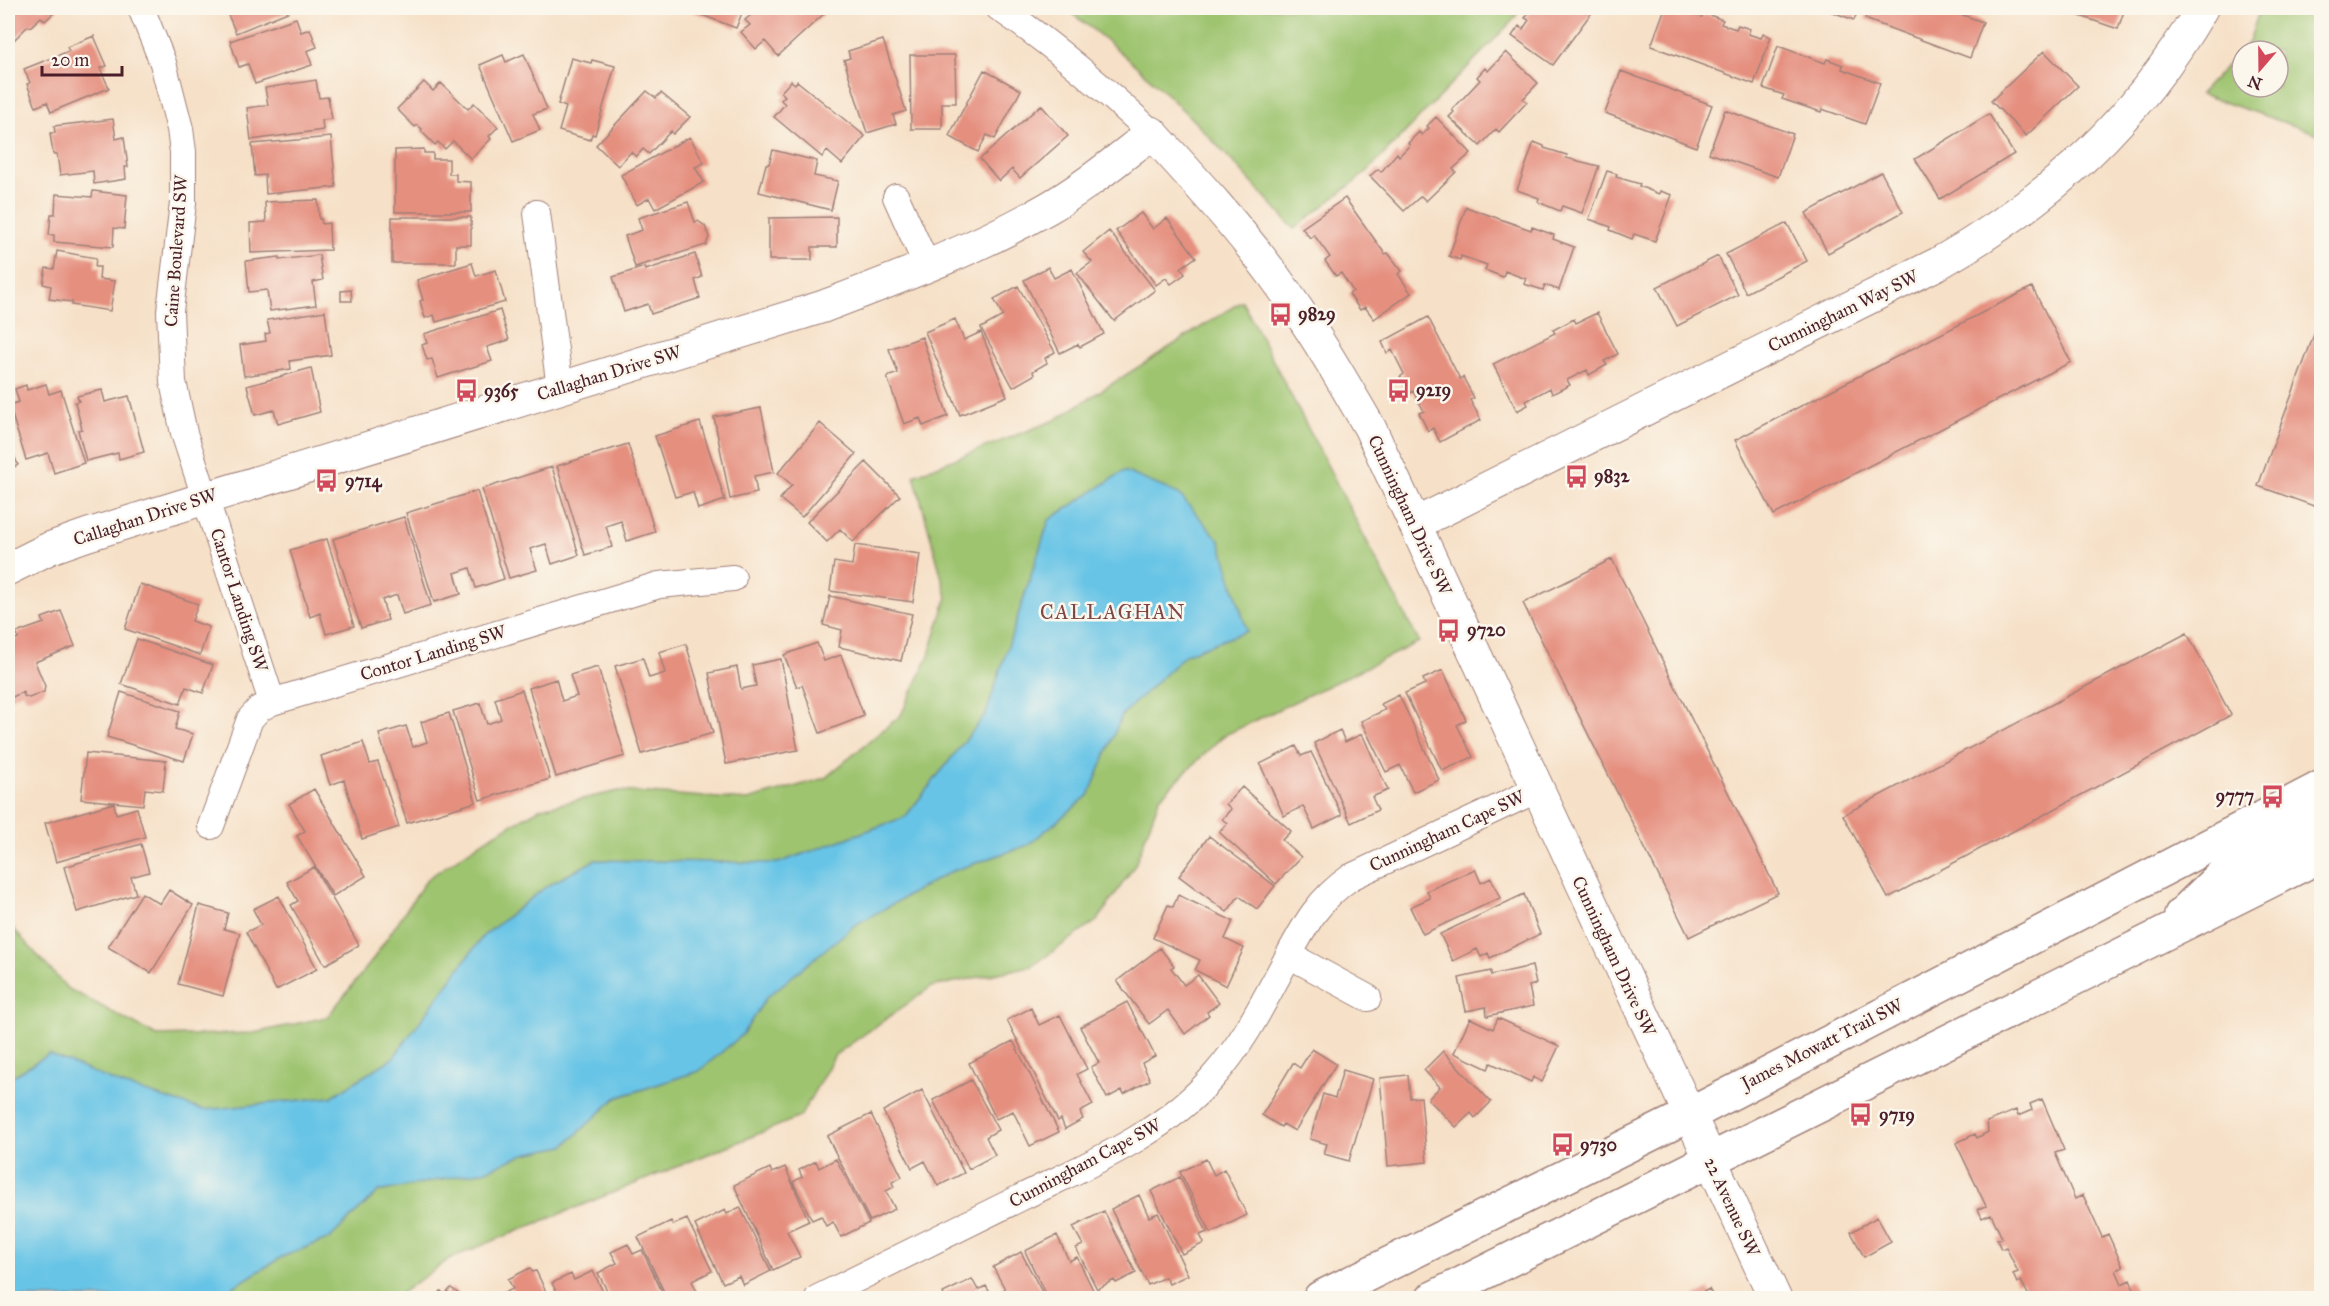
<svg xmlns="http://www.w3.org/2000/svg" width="2329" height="1306" font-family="'IM FELL Great Primer',serif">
	<rect width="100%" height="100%" fill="#fbf7ec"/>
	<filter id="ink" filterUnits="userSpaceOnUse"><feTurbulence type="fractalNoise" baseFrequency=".0167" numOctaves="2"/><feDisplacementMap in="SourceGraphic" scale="12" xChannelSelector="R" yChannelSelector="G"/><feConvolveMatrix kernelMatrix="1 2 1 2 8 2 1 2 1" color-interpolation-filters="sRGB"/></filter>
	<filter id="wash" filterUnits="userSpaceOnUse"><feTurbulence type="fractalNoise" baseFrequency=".008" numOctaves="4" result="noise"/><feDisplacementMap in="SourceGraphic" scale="24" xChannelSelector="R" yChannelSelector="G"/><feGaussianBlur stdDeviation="1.35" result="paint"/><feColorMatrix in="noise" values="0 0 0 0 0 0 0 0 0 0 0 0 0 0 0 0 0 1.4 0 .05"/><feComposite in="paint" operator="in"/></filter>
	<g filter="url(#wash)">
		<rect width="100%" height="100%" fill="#f6e0c7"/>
		<path fill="#9ec46f" stroke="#74724d" stroke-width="1.5" fill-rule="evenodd" d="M1064,8H1520L1514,19L1367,172L1294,229C1223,150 1150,69 1064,8Z
			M2260,8H2321V135L2200,94L2249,42ZM2242,51H2278V87H2242Z
			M1242,301L1419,642L1223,736L1160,797L1135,865L1098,920L1032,966L931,987L835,1055L800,1117L451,1258L394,1298H8V923L67,988L157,1036L254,1033L327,1017L371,962L427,879L488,838L541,808L619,791L748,800L825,778L901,715L928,658L947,597L914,475L1055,420Z"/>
		<path fill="#68c4e6" stroke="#597288" stroke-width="1.5" d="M1124,471L1179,494L1220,541L1247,631L1186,654L1122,715L1089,795L1028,845L950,872L855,925L766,998L742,1035L699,1071L616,1098L564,1146L525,1154L484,1171L378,1192L330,1238L282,1257L215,1298H8V1079L49,1054L123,1085L203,1110L331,1097L393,1058L483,936L547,886L595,860L778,863L905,817L986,714L1049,520Z"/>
		<g id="blocks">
			<path fill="#e58f7f" d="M8,8H59L45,21L41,17L30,27L28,26L8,46Z
				M225,8H289L290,11L236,33Z
				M690,8H744L736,28L689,10Z
				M759,8H824L827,11L778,56L765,41L756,49L741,32L750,25L745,20Z
				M1532,8L1537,10L1539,8H1595L1553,65L1512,36L1519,26L1523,29L1529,20L1525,18Z
				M1665,8H1677L1702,17L1704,13L1723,20L1721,24L1736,29L1738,25L1750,29L1748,34L1761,38L1763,33L1771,37L1754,84L1651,46Z
				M1822,8H1859L1854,20Z
				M1869,8H1942L1983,22L1970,58L1865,19Z
				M2057,8H2125L2118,29Z
				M296,18L301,32L310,29L317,47L307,51L312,65L255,84L248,64L239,67L230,41Z
				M94,36L107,66L100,68L109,88L51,112L47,102L36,107L27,84L30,83L24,69L69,51L67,47Z
				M883,40L906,111L893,115L896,124L867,133L844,60L850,58L848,51Z
				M1778,46L1825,63L1827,59L1843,65L1842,69L1880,83L1865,124L1822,109L1821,112L1782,99L1784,95L1763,88Z
				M2044,51L2078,86L2026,136L1991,101Z
				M1506,52L1538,83L1523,99L1527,102L1499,132L1496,129L1480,146L1449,117L1454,112L1452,110L1480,80L1477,77L1485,68L1488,71Z
				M524,54L547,109L533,114L540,130L513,141L480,65L503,55L506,62Z
				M910,55H955L956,103H942V129H911Z
				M571,58L591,63L592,60L615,66L595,135L592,134L590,140L559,131L566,107L558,104Z
				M984,70L1021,90L995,139L987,135L978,152L949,136Z
				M1621,71L1712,105L1696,147L1605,113Z
				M316,80L319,98L328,97L332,119L322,120L323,130L251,140L247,108L268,105L265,88Z
				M791,81L795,84L797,81L865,136L842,164L827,151L822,157L774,117L785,104L781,100L785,96L781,92Z
				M424,82L433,91L441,83L468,109L474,103L498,127L489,136L491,139L471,159L453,141L445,149L438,142L435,145L421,131L422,129L417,125L415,127L397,109Z
				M647,91L656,98L661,93L690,117L673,134L671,131L649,154L643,149L636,157L631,152L618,166L596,145Z
				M1041,105L1068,136L1020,178L1012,169L999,181L980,159Z
				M1725,110L1793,134L1778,177L1709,153Z
				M1989,114L2014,154L1940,199L1915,159Z
				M1436,117L1471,153L1453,169L1456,172L1426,201L1421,196L1404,211L1370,176L1378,169L1381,172L1397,153L1399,156L1410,145L1408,143L1419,132L1422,135L1429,128L1427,126Z
				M113,119L116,139L124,137L128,167H125L126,179L94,184L93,171L60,175L57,154H53L50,133H55L54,126Z
				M331,137L336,187L266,194L265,175L255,176L252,144Z
				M690,137L704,163L695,167L704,182L655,209L649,198L637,205L621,175Z
				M1534,142L1544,146V148L1567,155L1566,158L1599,166L1582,213L1562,206L1560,211L1538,202L1539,198L1517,190Z
				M424,149V153H433V159H449V174H456V181L471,182V212H395V150Z
				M773,150L817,161L814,176L838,181L831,210L759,192L766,164H769Z
				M1607,171L1617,174L1616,177L1640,184L1639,186L1659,194L1660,191L1672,195L1655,241L1634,234L1632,239L1610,230L1611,227L1589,219Z
				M1881,172L1903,212L1828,253L1806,213Z
				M93,191L127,195L124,229L114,228L113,247L54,242V235H49L51,214H55L56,194L92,197Z
				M1345,198L1385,254L1388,253L1402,271L1398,274L1411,293L1374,319L1365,307L1360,310L1349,294L1353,291L1341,273L1336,276L1325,261L1330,257L1314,235L1310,238L1302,228Z
				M318,200L319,219H321L322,224L329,223L330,250L251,253L250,223L266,222L265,202Z
				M688,202L695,222L698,221L705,226L709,237L706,245L635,267L625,236L642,230L638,218Z
				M1466,207L1531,230L1532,227L1554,235L1553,239L1574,247L1559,290L1545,285L1543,290L1524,284L1526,279L1505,271L1503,277L1485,270L1487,265L1461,256L1460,260L1449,256Z
				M1141,213L1153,229L1167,218L1196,257L1181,268L1185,274L1171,284L1166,278L1156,285L1116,231Z
				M392,217H471V245H456V263H392Z
				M837,217V247H812V260H769V218Z
				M1787,223L1807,261L1746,293L1726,254Z
				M1109,231L1155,290L1114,321L1077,273L1092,262L1083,252Z
				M57,251L96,258L95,267H100L99,279L115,281L110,311L72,305V302L49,299L51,286L43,284L46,268L54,269Z
				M695,254L702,277L695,280L700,298L651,314L648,304L624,312L613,277L644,267L645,270Z
				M319,255L323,280L313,282L316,305L270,311L267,290L249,292L246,261L279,257V260Z
				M1718,256L1738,295L1677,326L1657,287Z
				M472,263L476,276L496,270L505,302L436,322L434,315L425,318L420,301L423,300L417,280Z
				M1048,267L1054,278L1072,269L1104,334L1080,347L1078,344L1060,353L1024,280Z
				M1018,286L1055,352L1045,358L1047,363L1033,371L1034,375L1013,387L981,328L1003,316L994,299Z
				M2032,287L2071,362L1774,515L1735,440Z
				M351,290L352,301H341V291Z
				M500,310L509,340L487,347L492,361L438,378L432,359L427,360L422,345L427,343L424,334Z
				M325,311L331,355L290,361L291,369L244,376L240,345L266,341L265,334L270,333L267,320Z
				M1597,313L1618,354L1604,361L1607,365L1589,375L1587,370L1567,380L1570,385L1552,394L1550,388L1526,401L1528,405L1517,411L1493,364L1555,333L1553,330L1574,319L1576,323Z
				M2322,313V509L2258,486Z
				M1428,317L1460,379L1463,377L1474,398L1470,400L1481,420L1440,442L1433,428L1428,431L1419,413L1424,411L1413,391L1409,394L1400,377L1404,374L1392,350L1387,353L1382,342Z
				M955,319L964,340L981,332L1007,396L960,415L925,332Z
				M922,337L948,416L923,426L920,418L904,424L887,377L898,373L889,349Z
				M311,368L320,412L278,424L274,410L255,415L247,386Z
				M46,384L49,394L61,390L84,463L54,473L48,453L26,460L9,405L19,402L15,389L26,385L27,390Z
				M102,390L105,402L129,396L144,452L119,459L118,453L86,461L78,430L82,429L75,402L79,401L77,396Z
				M761,408L774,472L754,476L757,493L730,499L714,417Z
				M700,422L725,500L698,509L693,492L675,497L655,436Z
				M820,423L856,454L802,517L780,499L792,485L778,473Z
				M8,441L18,465L8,470Z
				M628,444L655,532L627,541L621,521L606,526L612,547L585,555L557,466Z
				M866,462L900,496L853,542L840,529L827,542L807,522Z
				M552,467L579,555L552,564L546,544L530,549L537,570L509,578L482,489Z
				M477,491L504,579L476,588L470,568L455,573L461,594L434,602L406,513Z
				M404,517L431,605L403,614L397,595L382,600L388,620L361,628L333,539Z
				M327,539L354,626L326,634L320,613L310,617L290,550Z
				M855,545L920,554L913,602L830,591L834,562L852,565Z
				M1612,559L1778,893L1689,937L1523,603Z
				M140,584L198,604L192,621L209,627L200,655L125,629Z
				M830,596L912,614L901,661L839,647L842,630L823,625Z
				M61,611L75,646L35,662L45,686L44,692L29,698L24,696L23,692L8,699V642L18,638L16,633L44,623L42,618Z
				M2187,633L2231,715L1888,898L1843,815Z
				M137,639L213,665L203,693L186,687L180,704L121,684Z
				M817,643L824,661L841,655L864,716L820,733L802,685L797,687L784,655Z
				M686,644L713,733L642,754L615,666L643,658L649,678L665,673L659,652Z
				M781,659L798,750L726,764L709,673L737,667L741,689L756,686L752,665Z
				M598,667L625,756L556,777L529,688L556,679L562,701L577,696L570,675Z
				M1443,670L1466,720L1457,725L1473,757L1442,771L1405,693L1425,684L1423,679Z
				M522,690L550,779L480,800L453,711L480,703L487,724L501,719L495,699Z
				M121,692L180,711L175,729L193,734L184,761L107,737Z
				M1399,695L1439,780L1413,792L1400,765L1386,772L1361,721L1385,710L1381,704Z
				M449,713L476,802L407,823L379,734L406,726L413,747L427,742L421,722Z
				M1340,730L1345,742L1362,734L1388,790L1372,797L1378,810L1351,823L1314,743Z
				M363,742L370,764L378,762L399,827L362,839L344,780L330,785L321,756Z
				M1296,746L1301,756L1311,752L1342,815L1314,829L1303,806L1284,816L1260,764Z
				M86,753L166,761L163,791L145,789L143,805L81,799Z
				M1242,787L1291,831L1282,840L1301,857L1276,884L1219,832L1227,823L1222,819L1231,809L1226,804Z
				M314,789L366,876L333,896L297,836L305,831L289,804Z
				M114,803L116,814L137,808L145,837L56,862L45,823Z
				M1209,836L1275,886L1257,909L1239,896L1227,912L1179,876Z
				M141,844L149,872L131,877L136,894L77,912L64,867Z
				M314,867L359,945L325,965L291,905L298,901L287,882Z
				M1475,869L1481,883L1491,878L1500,898L1423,934L1410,907L1430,898L1427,891Z
				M169,890L193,905L151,973L108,947L142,893L160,904Z
				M1524,894L1540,934L1490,958L1488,953L1481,957L1477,949L1453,961L1440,934Z
				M1178,895L1233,921L1225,939L1244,948L1226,986L1195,970L1200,960L1153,938L1168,905L1173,907Z
				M279,896L317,969L276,990L246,932L261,925L253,909Z
				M199,905L228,913L224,929L240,933L223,996L178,984Z
				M1160,948L1174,966L1171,968L1184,985L1198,975L1219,1003L1207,1012L1209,1015L1185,1034L1168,1010L1149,1024L1117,981Z
				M1532,966L1536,984L1529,986L1533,1006L1487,1016L1486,1007L1466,1011L1459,978L1491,971V975Z
				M1127,1002L1155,1056L1142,1063L1150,1080L1124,1094L1122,1090L1107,1098L1091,1067L1099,1063L1080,1027Z
				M1031,1008L1039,1025L1060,1015L1087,1069L1077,1074L1093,1105L1080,1112L1083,1119L1065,1129L1061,1119L1058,1121L1007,1020Z
				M1470,1018L1493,1029L1498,1018L1559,1046L1542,1082L1533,1077L1531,1082L1491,1063L1488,1069L1454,1053Z
				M1013,1041L1059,1132L1030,1146L1013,1111L996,1119L969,1063Z
				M1312,1049L1336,1064L1295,1131L1283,1124L1281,1127L1262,1115L1293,1063L1300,1068Z
				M1443,1051L1491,1102L1475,1118L1471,1113L1456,1127L1428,1099L1440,1087L1424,1070Z
				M1343,1070L1373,1079L1349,1161L1324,1154L1327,1144L1310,1139L1323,1094L1335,1098Z
				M1408,1075L1410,1098L1421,1097L1427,1162L1388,1166L1380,1078Z
				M971,1080L998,1130L986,1137L995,1155L969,1169L933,1100Z
				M922,1090L964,1173L938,1186L925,1161L912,1168L883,1111Z
				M2042,1099L2064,1150L2055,1153L2075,1199L2083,1195L2102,1237L2108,1234L2123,1267L2116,1270L2122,1284L2130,1280L2138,1298H2030L2021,1281L2017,1283L2013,1274L2018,1272L2006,1247L2001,1249L1997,1240L2002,1238L1991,1214L1982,1218L1978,1209L1986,1206L1956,1143L1975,1134L1977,1138L1988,1132L1987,1122L2016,1110L2018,1116L2032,1110L2030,1104Z
				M871,1114L902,1177L892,1182L894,1187L886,1191L895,1209L870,1221L827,1136Z
				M836,1159L869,1223L841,1237L833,1222L826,1226L821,1216L812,1220L793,1182L802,1177L799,1170L816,1161L819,1168Z
				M1206,1159L1214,1175L1224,1169L1247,1215L1211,1233L1180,1172Z
				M785,1167L809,1221L787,1231L800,1257L773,1270L734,1185L770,1168L772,1173Z
				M1180,1177L1207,1232L1200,1235L1204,1243L1182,1254L1151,1191Z
				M1139,1195L1149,1217L1158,1213L1188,1275L1169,1284L1165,1277L1148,1285L1111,1209Z
				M740,1207L771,1271L743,1285L739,1276L723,1283L695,1225L725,1210L727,1214Z
				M1104,1211L1136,1273L1116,1283L1114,1280L1097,1289L1076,1248L1083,1245L1073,1227Z
				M1877,1217L1891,1242L1864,1257L1851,1232Z
				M687,1219L712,1271L692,1281L700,1298H667L638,1237L671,1221L673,1225Z
				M1057,1235L1069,1261L1077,1257L1097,1298H1047L1025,1251Z
				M628,1244L633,1254L642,1250L665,1298H611L598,1273L617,1263L611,1252Z
				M1021,1252L1045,1298H998L996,1294L1005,1289L993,1267Z
				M530,1268L532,1272L536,1271L549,1298H493L513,1289L508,1279Z
				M593,1271L606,1298H554L552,1295L557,1293L552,1283L571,1274L574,1280Z
				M972,1279L978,1290L986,1286L993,1298H945L943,1293Z
				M451,1288L465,1298H436L441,1291L445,1295Z
				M1709,1289L1714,1298H1692Z"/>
		</g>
	</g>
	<g filter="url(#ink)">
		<use href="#blocks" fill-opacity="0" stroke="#a08079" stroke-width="1.5"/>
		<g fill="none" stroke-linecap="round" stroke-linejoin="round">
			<defs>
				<path id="minor" d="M141,8L163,63L180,129L183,152V203L170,311L173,382L184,433L272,702
					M999,8C1054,45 1103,88 1152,133
					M896,197L927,266
					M537,213L560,388
					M211,826L250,719L259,709L272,702L659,585L733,578
					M1289,955L1368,998
					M818,1298C886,1265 954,1231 1022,1197C1089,1164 1162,1135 1213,1077C1243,1044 1262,1005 1283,966C1303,929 1315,902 1351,877L1536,790"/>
				<path id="tertiary" d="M1415,524L1939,263C2051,199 2137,120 2202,8
					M8,569L50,548L87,535L822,307C898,278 977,249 1048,208C1085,187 1118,159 1152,133C1194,179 1237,226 1274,276C1310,325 1340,376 1370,428L1775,1298"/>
				<path id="secondary" d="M2181,915L2221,876L2322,818
					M1320,1298L1689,1115L2322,787
					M1433,1298L2322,855"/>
			</defs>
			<use href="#minor" stroke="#a08079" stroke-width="28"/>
			<use href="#tertiary" stroke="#a08079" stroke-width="34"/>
			<use href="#secondary" stroke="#a08079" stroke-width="36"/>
			<use href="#minor" stroke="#fff" stroke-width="26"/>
			<use href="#tertiary" stroke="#fff" stroke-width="32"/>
			<use href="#secondary" stroke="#fff" stroke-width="33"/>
		</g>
	</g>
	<defs>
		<symbol id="bus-bare" viewBox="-9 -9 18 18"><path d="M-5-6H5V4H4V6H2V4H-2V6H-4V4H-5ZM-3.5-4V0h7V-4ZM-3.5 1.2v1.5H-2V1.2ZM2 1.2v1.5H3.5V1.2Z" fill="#d1495b" stroke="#fbf7ec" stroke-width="2.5" paint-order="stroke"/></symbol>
	</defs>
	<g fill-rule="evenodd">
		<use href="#bus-bare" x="1264" y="298" width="33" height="33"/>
		<use href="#bus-bare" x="1382" y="374" width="33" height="33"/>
		<use href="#bus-bare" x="450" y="374" width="33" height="33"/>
		<use href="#bus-bare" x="1560" y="460" width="33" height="33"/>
		<use href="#bus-bare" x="310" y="464" width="33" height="33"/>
		<use href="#bus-bare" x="1432" y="614" width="33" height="33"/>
		<use href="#bus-bare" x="2256" y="780" width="33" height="33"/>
		<use href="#bus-bare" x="1844" y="1098" width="33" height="33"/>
		<use href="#bus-bare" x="1546" y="1128" width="33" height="33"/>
	</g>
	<g text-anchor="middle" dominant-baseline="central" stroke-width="5" stroke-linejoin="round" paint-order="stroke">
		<g font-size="18" fill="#4a1f2b" stroke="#fbf7ec">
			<text transform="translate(176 251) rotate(-86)">Caine Boulevard SW</text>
			<text transform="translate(1843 311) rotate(-26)">Cunningham Way SW</text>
			<text transform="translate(609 373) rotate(-17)">Callaghan Drive SW</text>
			<text transform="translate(1410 515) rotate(65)">Cunningham Drive SW</text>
			<text transform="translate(145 517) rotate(-18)">Callaghan Drive SW</text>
			<text transform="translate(239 600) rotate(72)">Cantor Landing SW</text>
			<text transform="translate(433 653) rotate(-17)">Contor Landing SW</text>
			<text transform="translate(1447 831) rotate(-25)">Cunningham Cape SW</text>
			<text transform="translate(1614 956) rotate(65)">Cunningham Drive SW</text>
			<text transform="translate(1822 1044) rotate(-27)">James Mowatt Trail SW</text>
			<text transform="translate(1085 1163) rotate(-28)">Cunningham Cape SW</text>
			<text transform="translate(1732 1207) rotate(65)">22 Avenue SW</text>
		</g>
		<g font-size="18" font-weight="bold" fill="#4a1f2b" stroke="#fbf7ec" text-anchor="start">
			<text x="1298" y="314">9829</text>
			<text x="1416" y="390">9219</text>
			<text x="484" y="391">9365</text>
			<text x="1594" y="476">9832</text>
			<text x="345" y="481">9714</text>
			<text x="1467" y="630">9720</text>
			<text x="2254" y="796" text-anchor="end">9777</text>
			<text x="1879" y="1115">9719</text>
			<text x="1580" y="1145">9730</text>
		</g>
		<g font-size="20" letter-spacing="1.5" fill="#804648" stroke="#fbf7ec">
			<text x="1113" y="612">CALLAGHAN</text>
		</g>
	</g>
	<rect width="2329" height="1306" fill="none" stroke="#fbf7ec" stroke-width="30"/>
	<g transform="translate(2260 69) rotate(200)"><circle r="28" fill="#fbf7ec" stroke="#b4a19f" stroke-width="1.5"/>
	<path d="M0-4.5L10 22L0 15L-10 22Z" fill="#d1495b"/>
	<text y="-9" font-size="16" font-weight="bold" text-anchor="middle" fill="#4a1f2b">N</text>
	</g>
	<path d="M42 66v9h80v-9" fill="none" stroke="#4a1f2b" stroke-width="3"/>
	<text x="51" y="66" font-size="18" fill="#4a1f2b" stroke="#fbf7ec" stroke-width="4.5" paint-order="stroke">20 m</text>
</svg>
